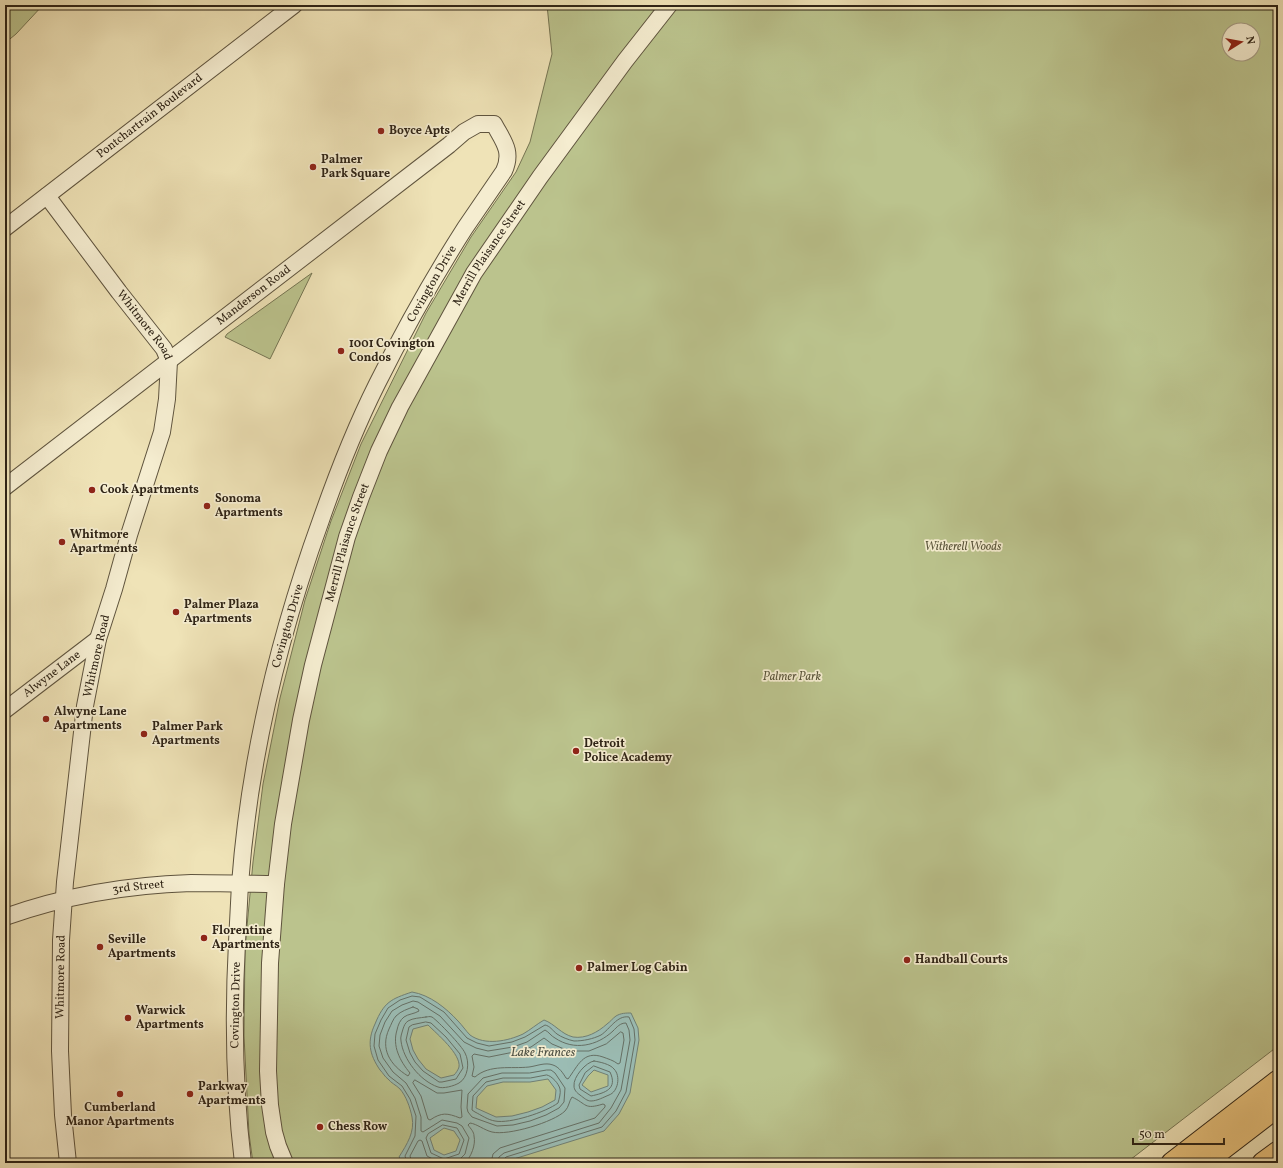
<svg xmlns="http://www.w3.org/2000/svg" width="1283" height="1168" font-family="Vollkorn,serif">
	<rect width="100%" height="100%" fill="#efe3b7"/>
	<filter id="stains"><feTurbulence type="fractalNoise" baseFrequency=".005" numOctaves="4"/><feColorMatrix values="0 0 0 0 .2 0 0 0 0 .09 0 0 0 0 .02 0 0 0 .5 -.17"/></filter>
	<radialGradient id="worn" r=".72"><stop offset=".6" stop-color="#630" stop-opacity="0"/><stop offset="1" stop-color="#630" stop-opacity=".3"/></radialGradient>
	<path fill="#bbc38d" stroke="#757452" fill-rule="evenodd" d="M5,5H43L16,34L5,43Z
		M547,5H1278V1046L1126,1163H253L249,1134L244,1036L245,948L253,862L263,784L280,698L305,600L331,521L361,444L426,313L471,237L516,172L530,142L552,54ZM1229,30H1253V54H1229Z
		M312,273L270,359L225,337L227,334Z"/>
	<path fill="#9bbdb5" stroke="#708075" fill-rule="evenodd" d="M412,992C430,995 446,1008 458,1021C462,1025 466,1031 470,1035C485,1046 508,1041 523,1034C530,1030 537,1024 544,1020C555,1024 561,1034 573,1037C586,1039 598,1032 607,1024C610,1022 613,1018 616,1016C621,1013 626,1013 631,1013L638,1028L639,1040L630,1093L619,1114L604,1131L501,1163H404L399,1157C407,1144 415,1132 412,1117C410,1107 406,1096 400,1089C396,1085 391,1083 388,1079C385,1077 383,1073 380,1070C369,1054 367,1041 375,1024C384,1002 391,999 412,992ZM428,1025C437,1034 461,1054 459,1067C458,1070 456,1073 454,1075L441,1078L426,1069L418,1059L413,1050L410,1039L413,1029ZM594,1070L608,1075V1086L591,1092L582,1085L588,1076ZM548,1079L556,1090L555,1100L542,1107L528,1112L512,1116L496,1117L476,1108L477,1097L487,1086L503,1082H530ZM444,1128L454,1131L460,1140L456,1151L444,1155L434,1150L430,1138Z"/>
	<g fill="none" stroke-linecap="round" stroke-linejoin="round">
		<path stroke="#657066" stroke-width="1" d="M413,1007L418,1009L419,1011C414,1014 408,1014 404,1017C400,1020 398,1025 397,1030C392,1046 400,1061 410,1073L408,1076C390,1065 380,1049 389,1029C391,1025 393,1019 396,1016C401,1011 408,1009 413,1007Z
			M426,1017C428,1017 429,1016 432,1017C438,1021 462,1046 465,1053C470,1062 468,1078 459,1083C454,1086 443,1089 438,1087C420,1081 403,1059 401,1041C400,1037 402,1033 403,1029C404,1026 405,1023 408,1021C413,1018 420,1018 426,1017Z
			M426,1022L431,1023L446,1037L460,1054L463,1068L456,1079L442,1082H439L423,1071L415,1062L410,1053L406,1040L409,1027L412,1025Z
			M621,1032L623,1033L624,1040L620,1063L618,1064C613,1060 608,1059 603,1057C583,1050 578,1066 568,1079L566,1078C563,1073 559,1067 553,1065C545,1062 537,1066 529,1067C511,1069 490,1064 475,1077L472,1076L474,1067L472,1056L474,1054L489,1057L514,1052L531,1047L544,1038L552,1044L569,1051H589L606,1044Z
			M594,1061C600,1062 610,1064 614,1069C621,1076 618,1092 609,1095C604,1097 597,1101 591,1101C587,1101 584,1098 580,1095C577,1093 574,1090 574,1086C573,1077 586,1062 594,1061Z
			M594,1066L610,1072C618,1089 605,1093 591,1096L580,1089L579,1085L585,1073Z
			M547,1070H551L555,1073L565,1088L564,1102L559,1108L546,1115L530,1121L513,1125L497,1126L472,1117L468,1112L467,1108L468,1094L483,1078L502,1073H529Z
			M547,1075C552,1076 559,1084 560,1089C561,1093 559,1099 558,1103C546,1112 510,1124 495,1121C488,1120 481,1115 475,1112L472,1110L473,1096L486,1082L503,1078H530Z
			M415,1080L437,1093H444L462,1090L461,1107L462,1117L460,1118C447,1113 442,1112 430,1120L428,1119L421,1096L413,1083Z
			M443,1125L457,1128L464,1140L459,1154L444,1159L431,1153L426,1138L428,1134Z
			M407,1163L405,1156L415,1136L416,1116L410,1099L402,1086L389,1076L378,1060L374,1046L375,1034L381,1020L388,1008L400,1000L412,996L420,997L444,1012L467,1038L477,1043L489,1046L512,1042L525,1037L545,1025C550,1026 552,1030 557,1034C561,1037 569,1040 574,1041C583,1041 593,1039 601,1035C610,1029 617,1015 629,1017L634,1029L635,1040L626,1092L616,1111L602,1127L506,1157L503,1160L502,1163
			M412,1163L410,1156L418,1141L420,1140L422,1141L427,1156L440,1163
			M449,1163L460,1159L465,1154L469,1138L462,1126L457,1123L442,1120L423,1132L421,1131V1117L415,1098L406,1083L393,1072L383,1058L379,1046L380,1035L385,1022L392,1011L402,1005L413,1001L418,1002L440,1016L464,1042L476,1048L488,1051L513,1047L527,1042L545,1030C549,1032 551,1036 555,1038C574,1051 597,1046 613,1031C617,1027 620,1023 626,1023L629,1030L630,1040L621,1090L611,1108L599,1123L504,1153L499,1157L497,1163
			M465,1163C471,1157 476,1145 474,1136C474,1132 471,1129 468,1125L470,1123C477,1124 484,1130 492,1132C508,1136 554,1122 565,1111C569,1107 569,1101 572,1097C587,1104 584,1110 603,1104L605,1105V1107L595,1118L500,1148L493,1154L491,1163"/>
		<defs>
			<g id="minor">
				<path id="s1" d="M47,196L119,292L164,349L169,361L167,399L162,432L129,535L114,589L98,639L85,706L65,882L61,940L60,1051L63,1115L68,1163"/>
				<path id="s2" d="M5,228L294,5"/>
				<path id="s3" d="M5,487L449,145L464,132L478,124H494C503,141 513,151 504,171C491,190 478,209 465,228C433,278 404,330 377,384C355,428 337,474 321,520C279,636 249,762 240,884C239,903 238,923 237,942C233,1016 234,1089 243,1163"/>
				<path id="s4" d="M5,710L98,639"/>
				<path id="s5" d="M5,917C64,896 128,885 191,883C219,883 248,884 276,884"/>
				<path id="s6" d="M285,1163L278,1146L274,1132L270,1105L268,1071L270,963L276,884L283,824L301,720L313,665L347,537L361,497L379,451L400,407L474,273L540,177L625,61L669,5"/>
			</g>
			<path id="major" d="M1172,1163L1278,1081
				M1204,1163L1278,1106
				M1263,1163L1278,1152"/>
		</defs>
		<use href="#minor" stroke="#5f543e" stroke-width="18"/>
		<use href="#major" stroke="#2f2416" stroke-width="23"/>
		<use href="#minor" stroke="#f5edd0" stroke-width="16"/>
		<use href="#major" stroke="#e8c27c" stroke-width="21"/>
	</g>
	<g fill="#8f2418" stroke="#f5edd0" stroke-width="1.5">
		<circle cx="381" cy="131" r="4"/>
		<circle cx="313" cy="167" r="4"/>
		<circle cx="341" cy="351" r="4"/>
		<circle cx="92" cy="490" r="4"/>
		<circle cx="207" cy="506" r="4"/>
		<circle cx="62" cy="542" r="4"/>
		<circle cx="176" cy="612" r="4"/>
		<circle cx="46" cy="719" r="4"/>
		<circle cx="144" cy="734" r="4"/>
		<circle cx="576" cy="751" r="4"/>
		<circle cx="204" cy="938" r="4"/>
		<circle cx="100" cy="947" r="4"/>
		<circle cx="907" cy="960" r="4"/>
		<circle cx="579" cy="968" r="4"/>
		<circle cx="128" cy="1018" r="4"/>
		<circle cx="120" cy="1094" r="4"/>
		<circle cx="190" cy="1094" r="4"/>
		<circle cx="320" cy="1127" r="4"/>
	</g>
	<g text-anchor="middle" dominant-baseline="central" stroke-width="3.5" stroke-linejoin="round" paint-order="stroke">
		<g font-size="12" fill="#2f2416" stroke="#f5edd0">
			<text stroke="none"><textPath href="#s2" startOffset="183">Pontchartrain Boulevard</textPath></text>
			<text stroke="none"><textPath href="#s6" startOffset="955">Merrill Plaisance Street</textPath></text>
			<text transform="translate(432 284) rotate(-60)">Covington Drive</text>
			<text stroke="none"><textPath href="#s3" startOffset="314">Manderson Road</textPath></text>
			<text stroke="none"><textPath href="#s1" startOffset="162">Whitmore Road</textPath></text>
			<text stroke="none"><textPath href="#s6" startOffset="631">Merrill Plaisance Street</textPath></text>
			<text transform="translate(288 626) rotate(-74)">Covington Drive</text>
			<text transform="translate(97 656) rotate(-77)">Whitmore Road</text>
			<text stroke="none"><textPath href="#s4" startOffset="59">Alwyne Lane</textPath></text>
			<text stroke="none"><textPath href="#s5" startOffset="137">3rd Street</textPath></text>
			<text transform="translate(61 977) rotate(-89)">Whitmore Road</text>
			<text transform="translate(236 1005) rotate(-89)">Covington Drive</text>
		</g>
		<g font-size="12" font-weight="bold" fill="#2f2416" stroke="#f5edd0" text-anchor="start">
			<text x="389" y="131">Boyce Apts</text>
			<text x="321" y="160">Palmer<tspan x="321" dy="14">Park Square</tspan></text>
			<text x="349" y="344">1001 Covington<tspan x="349" dy="14">Condos</tspan></text>
			<text x="100" y="490">Cook Apartments</text>
			<text x="215" y="499">Sonoma<tspan x="215" dy="14">Apartments</tspan></text>
			<text x="70" y="535">Whitmore<tspan x="70" dy="14">Apartments</tspan></text>
			<text x="184" y="605">Palmer Plaza<tspan x="184" dy="14">Apartments</tspan></text>
			<text x="54" y="712">Alwyne Lane<tspan x="54" dy="14">Apartments</tspan></text>
			<text x="152" y="727">Palmer Park<tspan x="152" dy="14">Apartments</tspan></text>
			<text x="584" y="744">Detroit<tspan x="584" dy="14">Police Academy</tspan></text>
			<text x="212" y="931">Florentine<tspan x="212" dy="14">Apartments</tspan></text>
			<text x="108" y="940">Seville<tspan x="108" dy="14">Apartments</tspan></text>
			<text x="915" y="960">Handball Courts</text>
			<text x="587" y="968">Palmer Log Cabin</text>
			<text x="136" y="1011">Warwick<tspan x="136" dy="14">Apartments</tspan></text>
			<text x="198" y="1087">Parkway<tspan x="198" dy="14">Apartments</tspan></text>
			<text x="120" y="1108" text-anchor="middle">Cumberland<tspan x="120" dy="14">Manor Apartments</tspan></text>
			<text x="328" y="1127">Chess Row</text>
		</g>
		<g font-size="12" font-style="italic" fill="#59543a" stroke="#f5edd0">
			<text x="963" y="547">Witherell Woods</text>
			<text x="792" y="677">Palmer Park</text>
		</g>
		<g font-size="13" font-style="italic" fill="#4f5246" stroke="#f5edd0">
			<text x="543" y="1053">Lake Frances</text>
		</g>
	</g>
	<rect width="1283" height="1168" fill="none" stroke="#efe3b7" stroke-width="20"/>
	<rect x="6" y="6" width="1271" height="1156" fill="none" stroke="#2f2416" stroke-width="2"/>
	<rect x="10" y="10" width="1263" height="1148" fill="none" stroke="#2f2416"/>
	<g transform="translate(1241 42) rotate(79)"><circle r="19" fill="#f5edd0" stroke="#a69d86"/>
	<path d="M0-3L7 15L0 10L-7 15Z" fill="#8f2418"/>
	<text y="-6" font-size="11" font-weight="bold" text-anchor="middle" fill="#2f2416">N</text>
	</g>
	<path d="M1133 1138v6h91v-6" fill="none" stroke="#2f2416" stroke-width="2"/>
	<text x="1139" y="1138" font-size="12" fill="#2f2416" stroke="#f5edd0" stroke-width="3" paint-order="stroke">50 m</text>
	<rect width="100%" height="100%" filter="url(#stains)"/>
	<rect width="100%" height="100%" fill="url(#worn)"/>
</svg>
